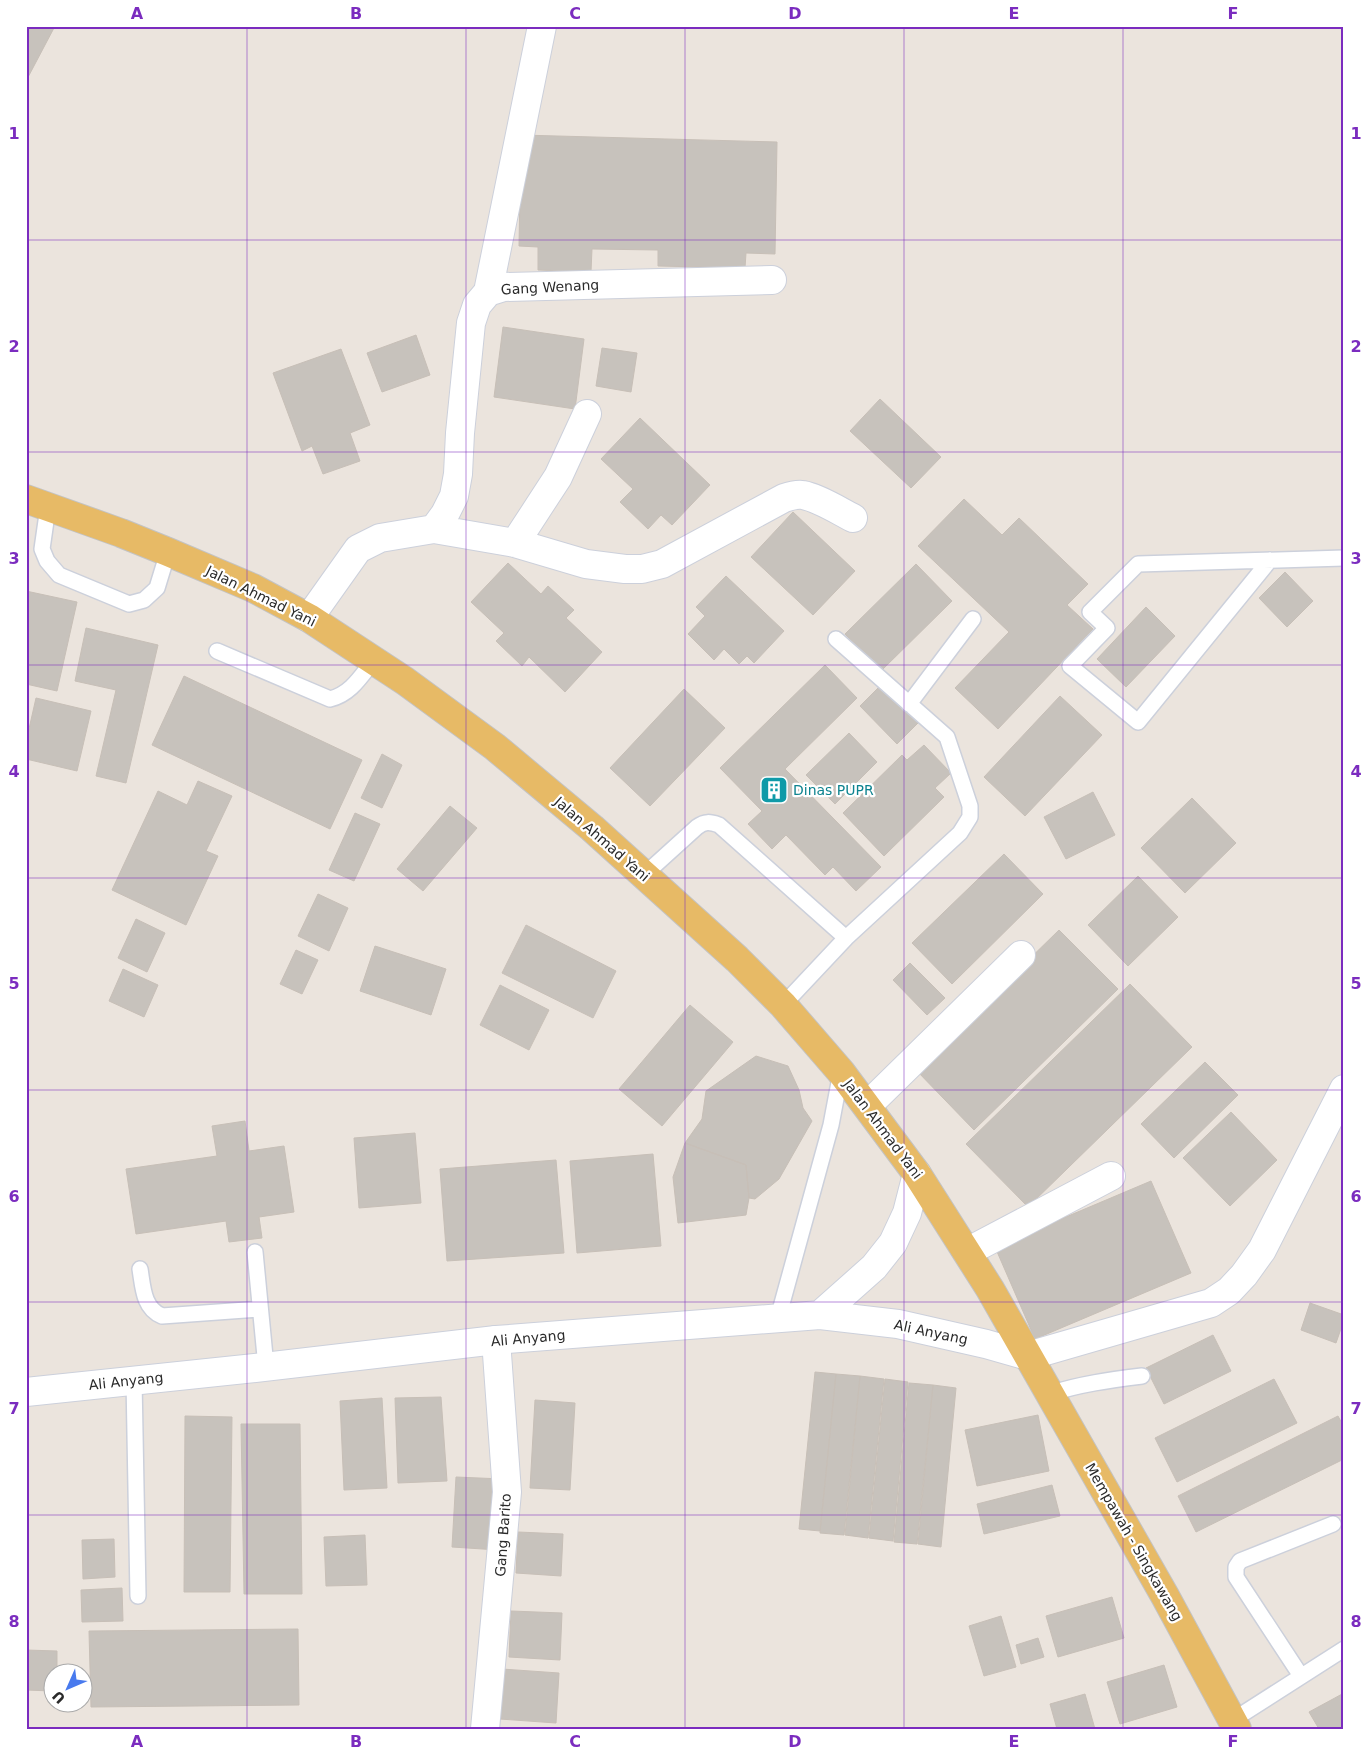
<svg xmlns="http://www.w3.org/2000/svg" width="1370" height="1755" font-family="'DejaVu Sans',sans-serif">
	<rect width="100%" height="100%" fill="#ebe4dd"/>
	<path fill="#c7c2bc" stroke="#c7bfb7" d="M26,26H55L26,81Z
		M521,135L777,142L775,254L746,253L745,268L658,266V250L592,249L591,272L538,270V247L519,246Z
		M503,327L584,339L575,409L494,397Z
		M416,335L430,375L382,392L367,353Z
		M602,348L637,353L631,392L596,386Z
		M341,349L370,425L350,433L360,461L323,474L312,446L302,451L273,373Z
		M880,399L941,457L911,488L850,431Z
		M640,418L710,485L672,525L661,515L648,529L620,502L633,489L601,459Z
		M964,499L1002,535L1019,518L1088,584L1067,605L1093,629L998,729L955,688L1009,632L918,546Z
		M793,512L855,571L813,615L751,557Z
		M508,563L541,594L548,586L574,610L566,618L602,652L565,692L529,657L522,666L496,641L504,633L471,602Z
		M916,564L952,601L881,671L845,634Z
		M1285,572L1313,601L1287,627L1259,598Z
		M726,576L784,631L754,663L747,656L739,664L724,649L714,660L688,634L705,616L696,607Z
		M26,591L77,602L57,691L26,684Z
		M1146,607L1175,636L1126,687L1097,659Z
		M86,628L158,645L126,783L96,776L116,690L75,681Z
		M825,665L857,698L785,769L881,867L856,891L833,867L825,875L786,835L772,849L748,824L762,811L720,768Z
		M184,676L362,760L330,829L152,745Z
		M881,685L918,723L897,744L860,706Z
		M684,689L725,728L650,806L610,768Z
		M1060,696L1102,735L1025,816L984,777Z
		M36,698L91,711L77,771L26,759V742Z
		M849,733L877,762L835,804L806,775Z
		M924,745L951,773L935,788L944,797L884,856L843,813L902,755L907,760Z
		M382,754L402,765L382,808L361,798Z
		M198,781L232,796L206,851L218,856L186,925L112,890L158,791L187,805Z
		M1093,792L1115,835L1066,859L1044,817Z
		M1192,798L1236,843L1185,893L1141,848Z
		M450,806L477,828L423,891L397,869Z
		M355,813L380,824L354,881L329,870Z
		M1004,854L1043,894L952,984L912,943Z
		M1138,876L1178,917L1128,966L1088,925Z
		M318,894L348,908L329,951L298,936Z
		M136,919L165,933L147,972L118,958Z
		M526,925L616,971L593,1018L502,973Z
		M1059,930L1118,989L974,1130L916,1070Z
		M375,946L446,969L431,1015L360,991Z
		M296,950L318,960L302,994L280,984Z
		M910,963L945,998L927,1015L893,980Z
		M123,969L158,985L144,1017L109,1001Z
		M1130,984L1192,1047L1028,1207L966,1144Z
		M500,985L549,1010L529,1050L480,1025Z
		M690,1005L733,1042L662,1126L619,1089Z
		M756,1056L788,1066L799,1090L803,1108L812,1121L779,1179L755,1199L749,1198L746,1165L685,1143L702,1119L706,1091Z
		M1205,1062L1238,1095L1174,1158L1141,1124Z
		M1231,1112L1277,1160L1230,1206L1183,1158Z
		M245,1121L249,1151L284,1146L294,1212L259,1217L262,1238L229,1242L226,1221L136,1234L126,1169L217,1156L212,1126Z
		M415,1133L421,1203L359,1208L354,1138Z
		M685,1143L746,1165L749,1198L746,1215L678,1223L673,1177Z
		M653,1154L661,1246L577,1253L570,1161Z
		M556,1160L564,1253L447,1261L440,1169Z
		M1151,1181L1191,1273L1035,1339L995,1247Z
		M1310,1303L1344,1315V1320L1336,1343L1301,1330Z
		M1213,1335L1231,1371L1164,1404L1146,1368Z
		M815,1372L836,1374L820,1531L799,1529Z
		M836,1374L860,1376L844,1535L820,1533Z
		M860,1376L884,1379L868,1538L845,1535Z
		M885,1379L908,1382L893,1541L869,1538Z
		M1274,1379L1297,1423L1177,1482L1155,1438Z
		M909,1383L933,1385L917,1544L894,1542Z
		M933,1385L956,1388L941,1547L918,1544Z
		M441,1397L447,1481L398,1483L395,1398Z
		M382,1398L387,1488L344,1490L340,1401Z
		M535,1400L575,1403L570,1490L530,1488Z
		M1038,1415L1049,1471L977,1486L965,1430Z
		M185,1416L232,1417L230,1592H184Z
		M1338,1416L1344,1427V1459L1196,1532L1178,1496Z
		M241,1424H300L302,1594H244Z
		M456,1477L502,1479L498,1550L452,1547Z
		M1052,1485L1060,1516L984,1534L977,1504Z
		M518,1532L563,1534L561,1576L516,1573Z
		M365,1535L367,1585L326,1586L324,1537Z
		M114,1539L115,1577L83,1579L82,1540Z
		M122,1588L123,1621L82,1622L81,1590Z
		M1112,1597L1124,1638L1058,1657L1046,1616Z
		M511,1611L562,1613L560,1660L509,1657Z
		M1001,1616L1016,1667L984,1676L969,1626Z
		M298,1629L299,1705L91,1707L89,1631Z
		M1038,1638L1044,1657L1021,1664L1016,1645Z
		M26,1650L57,1651V1672H52V1691L26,1690Z
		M1164,1665L1177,1707L1120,1724L1107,1682Z
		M502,1669L559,1673L556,1723L500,1719Z
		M1344,1693V1729H1319L1309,1712Z
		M1085,1694L1095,1729H1057L1050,1704Z"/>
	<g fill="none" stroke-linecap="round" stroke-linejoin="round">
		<defs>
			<path id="service" d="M48,507L42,549L47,561L59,575L129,604L144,600L157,588L168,552
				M1270,560L1138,722L1070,666L1107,628L1090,612L1138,564L1344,558
				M217,651L330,699C351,694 361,676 374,660
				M909,704L973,619
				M644,875L697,827C705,821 710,822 719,825L846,938
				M783,1005L846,938L960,833L970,817V806L947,737L836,639
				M255,1252L266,1367
				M140,1269C143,1287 143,1308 162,1316L260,1309
				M778,1318L831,1125L841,1072
				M134,1380L138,1596
				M1049,1394C1080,1384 1110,1380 1142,1376
				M1301,1676L1236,1577V1567L1240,1561L1333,1524
				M1233,1720L1344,1649"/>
			<path id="minor" d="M488,292L542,26
				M434,529L445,514L454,496L458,474L460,433L471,323L477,305L488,292L504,287L772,280
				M515,543L558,477L587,414
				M309,618L358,549L380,538L434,529L515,543L586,564L625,569H642L662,564L784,498C790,496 796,494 803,495C819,498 839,511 853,518
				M867,1106L1021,955
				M967,1252L1111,1176
				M1028,1356L1211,1303L1229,1291L1244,1275L1262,1250L1344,1089
				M485,1729L507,1492L496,1340"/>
			<path id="tertiary" d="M820,1315L874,1267L893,1243L907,1213L917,1174
				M26,1392L255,1368L496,1340L820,1315L898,1324L986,1344L1028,1356"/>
			<path id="primary" d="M26,499L121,533L168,552L253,588L309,618L405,681L495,747L592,828L737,959L783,1005L841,1072L917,1174L990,1289L1165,1596L1237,1729"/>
		</defs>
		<use href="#service" stroke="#ccd0db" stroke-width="18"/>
		<use href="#minor" stroke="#ccd0db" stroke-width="30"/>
		<use href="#tertiary" stroke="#ccd0db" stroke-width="30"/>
		<use href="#primary" stroke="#c3c3c3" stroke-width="30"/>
		<use href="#service" stroke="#fff" stroke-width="15"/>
		<use href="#minor" stroke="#fff" stroke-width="28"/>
		<use href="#tertiary" stroke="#fff" stroke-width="28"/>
		<use href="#primary" stroke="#e7ba66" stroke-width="28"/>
	</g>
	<path fill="none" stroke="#7b2cbf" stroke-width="1" stroke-opacity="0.55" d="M247,26V1729M466,26V1729M685,26V1729M904,26V1729M1123,26V1729M26,240H1344M26,452H1344M26,665H1344M26,878H1344M26,1090H1344M26,1302H1344M26,1515H1344"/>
	<defs>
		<symbol id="building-square" viewBox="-11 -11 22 22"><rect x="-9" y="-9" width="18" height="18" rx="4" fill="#0f9aa8" stroke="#fff"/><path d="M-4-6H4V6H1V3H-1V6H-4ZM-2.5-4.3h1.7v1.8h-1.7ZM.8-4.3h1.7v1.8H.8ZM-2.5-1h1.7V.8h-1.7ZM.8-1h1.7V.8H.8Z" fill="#fff"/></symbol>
	</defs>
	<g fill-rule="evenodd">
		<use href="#building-square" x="758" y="774" width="32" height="32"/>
	</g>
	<g text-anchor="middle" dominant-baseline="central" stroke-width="4.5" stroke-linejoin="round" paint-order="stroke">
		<g font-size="14" fill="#2a2a2a" stroke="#fff">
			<text transform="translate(550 287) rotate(-3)">Gang Wenang</text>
			<text transform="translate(261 596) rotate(26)">Jalan Ahmad Yani</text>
			<text transform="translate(602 839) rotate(41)">Jalan Ahmad Yani</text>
			<text transform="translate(883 1129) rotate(53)">Jalan Ahmad Yani</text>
			<text transform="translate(931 1332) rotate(12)">Ali Anyang</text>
			<text transform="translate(528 1338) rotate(-5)">Ali Anyang</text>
			<text transform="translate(126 1381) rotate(-6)">Ali Anyang</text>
			<text transform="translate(503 1535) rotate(-86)">Gang Barito</text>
			<text transform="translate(1134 1542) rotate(60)">Mempawah - Singkawang</text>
		</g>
		<g font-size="14" fill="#0d838f" stroke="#fff" text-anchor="start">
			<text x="793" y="790">Dinas PUPR</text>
		</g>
	</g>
	<rect width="1370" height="1755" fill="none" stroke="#ffffff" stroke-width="55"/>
	<g transform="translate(68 1688) rotate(225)"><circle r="24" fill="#ffffff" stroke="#aaaaaa"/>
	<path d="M0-4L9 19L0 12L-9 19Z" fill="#487aee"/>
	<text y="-8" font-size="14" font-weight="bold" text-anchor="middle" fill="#2a2a2a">U</text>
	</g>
	<rect x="28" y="28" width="1314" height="1700" fill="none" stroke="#7b2cbf" stroke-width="2"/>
	<g font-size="16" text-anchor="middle" font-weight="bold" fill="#7b2cbf">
		<text x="137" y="19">A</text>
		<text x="356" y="19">B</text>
		<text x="575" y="19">C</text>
		<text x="795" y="19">D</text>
		<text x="1014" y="19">E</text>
		<text x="1233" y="19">F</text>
		<text x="14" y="139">1</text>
		<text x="1356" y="139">1</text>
		<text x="14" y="352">2</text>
		<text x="1356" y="352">2</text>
		<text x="14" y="564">3</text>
		<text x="1356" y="564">3</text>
		<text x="14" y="777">4</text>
		<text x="1356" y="777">4</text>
		<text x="14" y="989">5</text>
		<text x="1356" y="989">5</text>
		<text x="14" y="1202">6</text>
		<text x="1356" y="1202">6</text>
		<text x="14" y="1414">7</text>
		<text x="1356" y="1414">7</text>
		<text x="14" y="1627">8</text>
		<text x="1356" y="1627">8</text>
		<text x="137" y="1747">A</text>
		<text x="356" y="1747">B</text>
		<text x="575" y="1747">C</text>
		<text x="795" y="1747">D</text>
		<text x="1014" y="1747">E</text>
		<text x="1233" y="1747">F</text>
	</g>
</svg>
